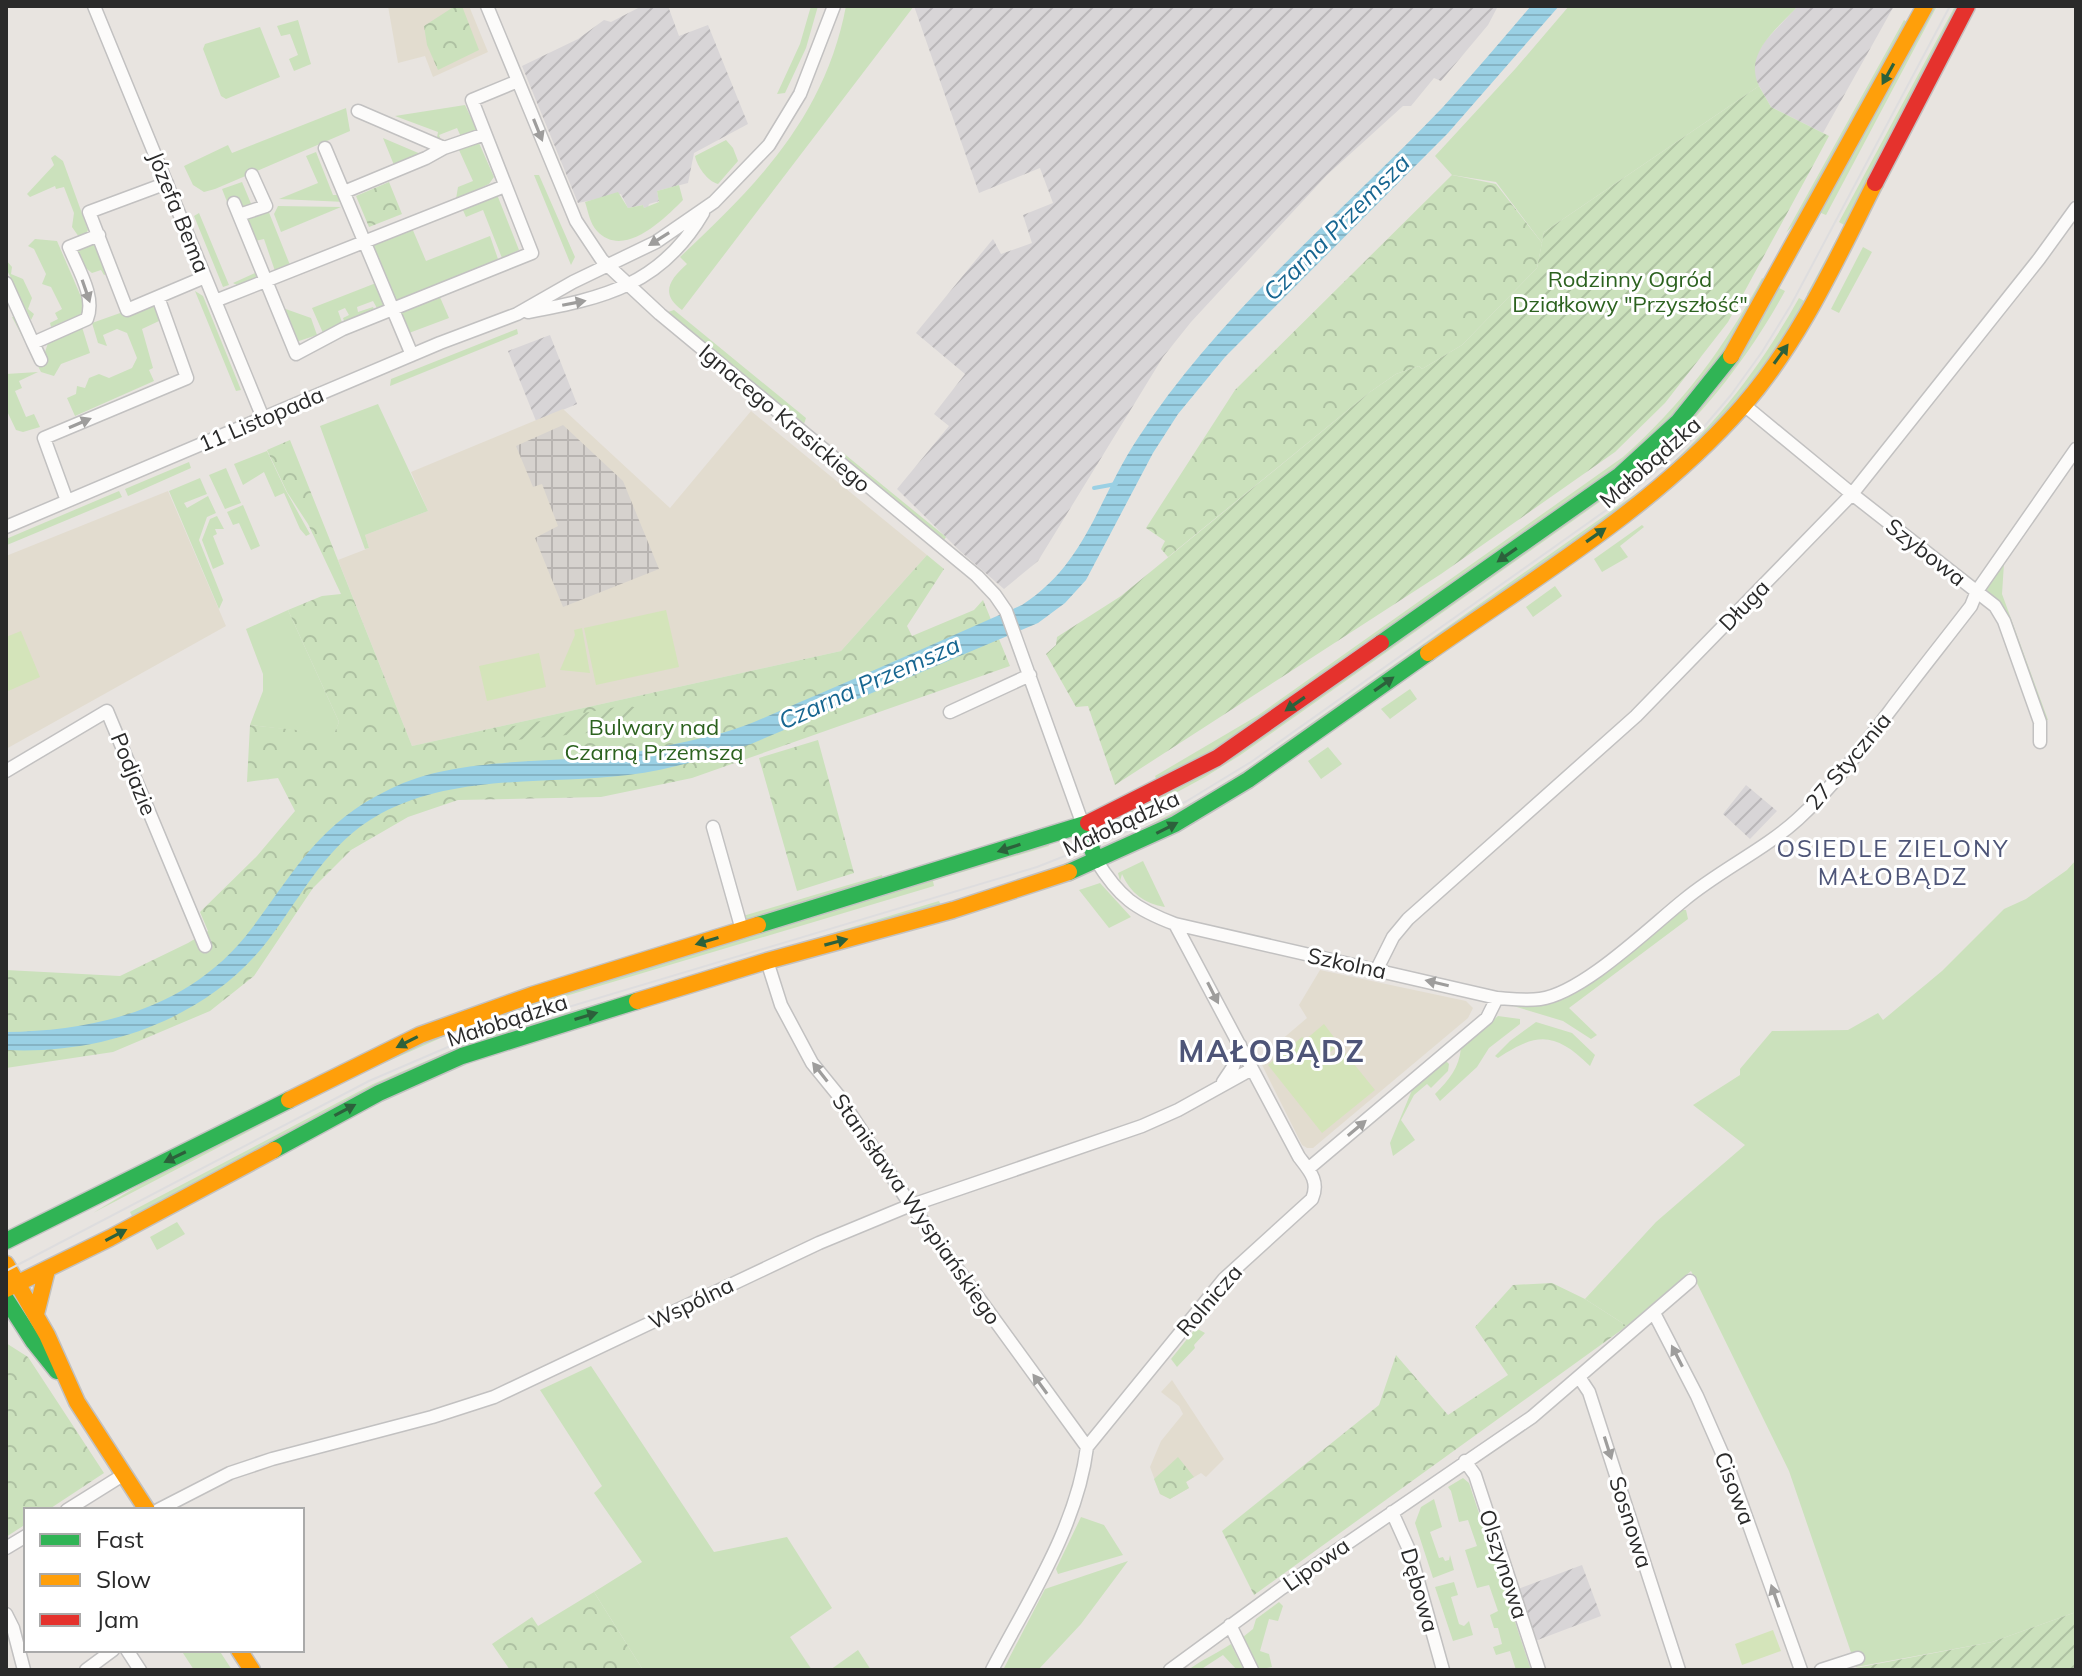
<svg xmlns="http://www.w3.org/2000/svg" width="2082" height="1676" font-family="Mulish,sans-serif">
	<defs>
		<pattern id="industrial-furrows" width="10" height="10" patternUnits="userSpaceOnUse" patternTransform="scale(2)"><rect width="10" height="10" fill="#d8d5d7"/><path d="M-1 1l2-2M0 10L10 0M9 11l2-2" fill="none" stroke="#bab7b9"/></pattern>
		<pattern id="forest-crowns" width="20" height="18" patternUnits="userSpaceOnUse" patternTransform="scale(2)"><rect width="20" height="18" fill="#cbe1bc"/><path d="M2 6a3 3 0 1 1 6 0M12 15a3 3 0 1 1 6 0" fill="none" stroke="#aec1a2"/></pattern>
		<pattern id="garden-furrows" width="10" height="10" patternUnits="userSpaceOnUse" patternTransform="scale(2)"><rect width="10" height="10" fill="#cbe1bc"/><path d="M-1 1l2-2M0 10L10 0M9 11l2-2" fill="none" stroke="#aec1a2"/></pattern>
		<pattern id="plaza-grid" width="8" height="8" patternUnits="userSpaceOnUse" patternTransform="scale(2)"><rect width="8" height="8" fill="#d6d2ce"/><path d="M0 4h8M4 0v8" fill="none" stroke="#b8b4b1"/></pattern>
		<pattern id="water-rules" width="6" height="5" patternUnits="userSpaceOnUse" patternTransform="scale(2)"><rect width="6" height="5" fill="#9ad0e4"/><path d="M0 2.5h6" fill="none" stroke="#85b3c4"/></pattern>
	</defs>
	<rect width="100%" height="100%" fill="#e8e4e0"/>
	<path fill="url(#industrial-furrows)" d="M642,6H668L679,36L708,25L748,124L694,153L688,183L657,191L659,201L649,204L648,207L644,208L643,205L628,208L621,194L578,203L522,66L578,39L604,20L611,22Z
		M914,6H1498L1488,25L1441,81L1434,78L1411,106H1403L1327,175L1191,322L1163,357L1038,561L1004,589L960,551L897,489L949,426L934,414L965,374L916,333L993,239L1001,254L1032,243L1023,215L1053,203L1040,168L979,193Z
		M1798,6H1894L1823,133L1771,107L1754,77L1753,66L1757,54L1765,41Z
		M550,335L577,404L536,421L508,351Z
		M1746,785L1777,811L1750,839L1723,814Z
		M1582,1565L1601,1616L1535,1641L1518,1589Z"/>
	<path fill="#e2dccf" d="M388,6H469L488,52L433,77L425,56L398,63Z
		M563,409L670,508L751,411L927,555L841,651L412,746L338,560L369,548L365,535L428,511L411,472Z
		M168,491L226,626L6,749V556Z
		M1320,970L1466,1001L1473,1008L1468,1018L1313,1148H1307L1302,1145L1259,1059L1307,1018L1299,1005Z
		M1172,1380L1224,1459L1206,1477L1201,1473L1186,1482L1189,1488L1170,1499L1160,1494L1150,1467L1161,1441L1183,1414L1179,1406L1161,1392Z"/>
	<path fill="#cbe1bc" d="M811,6H818L806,48L785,93L777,94L800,44Z
		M846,6H914L682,310C660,294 669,280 687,264L680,257C758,184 825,116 846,6Z
		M1569,6H1798C1778,28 1743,53 1759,86L1544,232L1542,243L1496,182L1452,175L1435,156L1516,68Z
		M1933,6H1937L1826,215L1821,213L1783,281Z
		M1955,6H1959L1810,295L1807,294L1844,225L1839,222Z
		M298,20L311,64L294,71L289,59L298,55L290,34L281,36L277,26Z
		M1904,20L1908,23L1805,211L1786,233Z
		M260,27L280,77L226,99L221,96L203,49L205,44Z
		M465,105L478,132L462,139L457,128L439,135L442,142L436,143L438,132L395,116Z
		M346,108L350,131L215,189L204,192L193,185L184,166L228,145L232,153Z
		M383,138L423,155L394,165Z
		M726,140L733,148L738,161L718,184C707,181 697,166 695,156Z
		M479,143L494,177L489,184L456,199L458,187L473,181L459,150Z
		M316,152L333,195H343L346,202L279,199L318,183L306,156Z
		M55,155L63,161L88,230L86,234L79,237L72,227L74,213L64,187L56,189L55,186L30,197L27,194L54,165L51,158Z
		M534,175H539L575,257L571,265Z
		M242,182L252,206L243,208L240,206L261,275L239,286L233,283L255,273L222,189Z
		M679,185L683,200C665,218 624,260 597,231C590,224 588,211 585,202L618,192L628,208L643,205L644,208L659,202L657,191Z
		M496,192L519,250L502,258L483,210L466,217L462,208Z
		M278,206L341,207L281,232L274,214Z
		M268,210L290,265L275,271L264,239L255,241L246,222L247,217Z
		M199,213L229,285L223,287L194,216Z
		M412,228L426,261L490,236L498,259L397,302L371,246Z
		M35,239L57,241L85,306L82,314L51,327L50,323L58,319L55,313L62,309L51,287L42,284L46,274L34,249L28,246Z
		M91,243L96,244L109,273L104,275L101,270L92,273L78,262V250Z
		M1863,247L1872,252L1839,313L1831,309Z
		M6,260L12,267L11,274L23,279L32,298L28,309L34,314L31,320L6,268Z
		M1762,278L1766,280L1734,339L1692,397L1636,453L1214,751L1157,781L1155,776L1257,716L1623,457C1682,405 1725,347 1762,278Z
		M376,283L386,307L378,310L373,301L357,307L358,312L373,307L375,312L345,324L343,318L349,315L345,308L338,311L343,325L323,333L312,308Z
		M1779,288L1785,291C1741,371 1684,439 1611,494L1239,756L1205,777L1131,817L1129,812L1593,503C1643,466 1689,428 1726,377C1746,349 1762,318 1779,288Z
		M195,291L203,296L241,390L236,391Z
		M439,295L449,318L409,333L399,313Z
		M1799,298L1806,302C1762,373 1714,433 1650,487L1254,768L1178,814L1139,834L1138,831L1199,799L1244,771L1648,485C1711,431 1759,370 1799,298Z
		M154,305L159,321L142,329L153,368L149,370L154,381L75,416L67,398L76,394L77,386L85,388L89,378L99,374L109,378L132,368L137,358L127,333L117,329L103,335L107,346L98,343L92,323L123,312L126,317Z
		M280,307L311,318L317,335L296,342Z
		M674,310L806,418L804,424L668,312Z
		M16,316L46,361L45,352L48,343L82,327L90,353L61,364L54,376L41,372L12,317Z
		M517,329L518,334L390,386L391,379Z
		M38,372L19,381L22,388L15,391L26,417L34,414L40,427L23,432L16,430L6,409V374Z
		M378,404L428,511L365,535L369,548L365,549L320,426Z
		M267,451L286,491L310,534L306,536L300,529L284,493L275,497L264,472L243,485L234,464Z
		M842,452L946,537L944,540L847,460L842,456Z
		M189,462L191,468L128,496L125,489Z
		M226,468L241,503L225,509L209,475Z
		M200,478L207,494L184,503L187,508L208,496L216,513L207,517L199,540L223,600L219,609L169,491Z
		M119,491L122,497L7,545L6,539Z
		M243,505L260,546L251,550L239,523L233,525L227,512Z
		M217,516L224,529H215L217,534L213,536L224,564L213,569L202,540L210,519Z
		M1642,525L1644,527L1620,546L1628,557L1602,572L1594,559Z
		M2004,563L2002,594L2048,720L2043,721L2005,612L1986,589Z
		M1555,586L1562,596L1533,617L1526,607Z
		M288,610L339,722L334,735L250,725L263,691V674L246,629Z
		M1410,689L1417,699L1390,719L1381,709Z
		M1328,747L1342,764L1321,779L1308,761Z
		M1048,843L1049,846L933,881L934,886L529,1007L452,1033L355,1076L93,1213L154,1176L372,1065L455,1029L550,997Z
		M2076,860V1612L1992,1642L1856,1667L1789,1471L1691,1271L1627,1326L1585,1299L1656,1222L1745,1145L1693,1105L1740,1075V1069L1772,1031L1848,1030L1878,1013L1883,1020L1942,971L2004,909L2026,899L2067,870Z
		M1143,861L1165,907C1145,904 1130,893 1122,874L1120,881L1118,873Z
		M1057,867L1058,869L1016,884L516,1030L471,1046L346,1101L133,1218L130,1212L373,1084L470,1042L939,901L941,905Z
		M882,875L883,880L744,921L743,916Z
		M1100,883L1131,917L1109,928L1079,890Z
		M1682,910H1686L1688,919L1569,1008L1597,1035L1591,1039L1563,1021L1510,1005C1536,1006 1555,1003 1577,991Z
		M1498,1016L1520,1019V1024L1489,1048L1477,1067L1440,1101L1435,1094C1449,1080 1459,1068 1461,1048Z
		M1536,1022L1572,1033L1595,1055L1590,1066C1556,1033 1538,1031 1498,1058L1495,1056L1510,1041Z
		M1446,1061L1449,1064L1448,1071L1431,1088L1427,1084L1414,1095L1401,1120L1415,1140L1393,1156L1390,1143L1412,1090Z
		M177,1222L185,1234L157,1250L150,1237Z
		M1196,1328L1205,1333L1194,1345L1195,1348L1177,1367L1171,1359Z
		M591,1366L714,1552L787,1537L832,1608L790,1637L812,1670H643L594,1592L642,1562L594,1493L602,1486L540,1390Z
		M1463,1478L1469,1483L1531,1670H1516L1510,1651L1496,1655L1493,1647L1502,1644L1498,1628H1494L1490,1615L1498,1611L1489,1585L1477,1588L1465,1550L1477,1546L1468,1520L1459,1522L1451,1491L1448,1487Z
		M1434,1499L1442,1527L1430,1532L1439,1558L1443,1557L1445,1561L1449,1560L1450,1555L1454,1570L1433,1578L1415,1523L1421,1507Z
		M1081,1517L1104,1525L1123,1555L1058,1574L1056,1569Z
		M1128,1561L1081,1624L1038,1670H1003L1045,1589Z
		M1454,1582L1458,1595L1451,1597L1459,1624L1464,1626L1469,1621L1473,1635L1453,1641L1435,1587Z
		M1279,1602L1283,1606L1278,1621L1269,1619L1260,1651L1269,1654L1272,1667L1256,1670L1243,1637L1253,1629L1256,1619Z
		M1231,1644L1244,1670H1237L1223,1655L1200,1670H1188C1203,1659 1216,1654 1231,1644Z
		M181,1650H219L232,1670H194Z
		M858,1650L871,1670H830Z"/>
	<path fill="url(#forest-crowns)" d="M455,6H462L479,50L438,70L427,45L424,26Z
		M1452,175L1496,184L1542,243L1537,268L1462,345L1422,369L1419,366L1396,374L1370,392L1168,557L1161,549L1165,541L1146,528L1235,390Z
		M389,182L402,214L369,227L356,196Z
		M290,440L412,746L841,651L927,555L944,569L907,626L912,636L974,610L983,600L1010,666L692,778L601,797L458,800L408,817L351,850L313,888L254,976L210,1011L113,1052L6,1068V970L120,976L188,943L208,931L200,912L257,856L295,811L278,778L247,782L250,725L334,734L339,722L288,610L322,596L341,594L308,524L287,492L267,450Z
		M818,740L854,873L797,891L759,758Z
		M1552,1283L1585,1299L1627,1326L1254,1595L1222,1531L1379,1405L1396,1355L1448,1415L1508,1375L1475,1327L1513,1285Z
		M6,1343L28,1357L104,1473L48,1510H26V1524L6,1537Z
		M1178,1457L1194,1477L1186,1482L1189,1488L1170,1499L1160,1494L1154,1479Z
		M594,1592L643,1670H510L492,1644L532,1617L538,1626Z"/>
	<path fill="url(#garden-furrows)" d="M1759,86L1771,107L1829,136L1728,322L1665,403L1615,452L1441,574L1115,785L1088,706L1076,707L1046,654L1056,645L1057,637L1121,596L1370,392L1396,374L1419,366L1422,369L1462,345L1537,268L1544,232Z
		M627,705L637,708L639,728L505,741L502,728Z
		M2076,1612V1670H1845L1992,1642Z"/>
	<path fill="#d4e4ba" d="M666,610L679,667L596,685L584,628Z
		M582,628L590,673L560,670L575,635L574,630Z
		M21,631L40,677L6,692V637Z
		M539,653L546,687L487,701L479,666Z
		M1324,1024L1339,1044L1321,1061L1323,1063L1341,1048L1375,1090L1322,1133L1268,1065L1302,1037L1305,1040Z
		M1773,1630L1781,1651L1742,1665L1735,1644Z"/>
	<path fill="url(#plaza-grid)" d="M563,425L623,481L659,569L563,607L535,538L558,526L542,484L533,487L516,446Z"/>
	<path fill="url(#water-rules)" d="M1531,6H1559L1448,133L1225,357L1178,414L1153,453L1086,580L1065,603L1038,623L751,744C711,757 670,770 628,775C545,785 456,773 380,814C327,843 303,894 269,939C209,1019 103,1055 6,1050V1032C100,1031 193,1007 252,928C297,868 319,823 390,789C463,752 570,767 651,749C675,744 699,739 722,733C752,725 782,709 812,697C882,667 952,636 1022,605C1087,563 1098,498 1138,438C1222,310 1339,216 1443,107C1473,74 1502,40 1531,6Z"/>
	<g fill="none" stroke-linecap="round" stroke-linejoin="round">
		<path stroke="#9ad0e4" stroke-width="4" d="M1094,488L1116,484"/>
		<defs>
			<path id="street" d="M94,6L263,418
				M487,6L576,221L602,260L660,314L977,576L995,595L1006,611L1083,825
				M358,111L444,148L485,134
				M325,148L412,355
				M167,183L89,212L127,310L205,277
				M344,192L426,158L444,148
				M234,203L296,354L343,329L532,253L472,100L518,81
				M239,215L266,206L252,175
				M6,283L33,343L87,319C96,297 78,269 69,247L99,235
				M215,301L505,186
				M528,312C604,298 661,285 703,213
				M33,343L41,360
				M1744,405L1852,494L1995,606L2004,621L2040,722V742
				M67,501L44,438L187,378L158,297
				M6,527L440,343L517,314L573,282L656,242L714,202L769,145L800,94L834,6
				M950,712L1030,675
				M6,771L107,711L205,946
				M713,827L742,930
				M1096,860C1119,897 1135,909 1175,924L1497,998C1511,999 1526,1001 1540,999C1583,993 1649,928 1684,900C1720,870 1764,850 1798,819C1833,787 1861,749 1889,712C1916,676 1944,641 1971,606L1977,591L2076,449
				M767,961L781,1005L812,1063L838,1095L906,1198L1087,1447
				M1377,969L1393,937L1408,919L1636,716L1852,494L2039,259L2076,208
				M1223,1082L1233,1067L1240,1045
				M1308,1169L1487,1018L1497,998
				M1654,1313L1697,1396L1729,1469L1801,1670
				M1579,1377L1589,1392L1679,1670
				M1465,1461L1475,1475L1539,1670
				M67,1510L123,1475
				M158,1510L230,1473L272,1459L432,1417L494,1397L819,1243L906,1207L1142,1126L1178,1110L1252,1069
				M1392,1512L1410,1552L1443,1670
				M6,1548L26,1536
				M6,1614L13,1628L24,1670
				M1230,1625L1252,1670
				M127,1650L140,1670
				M86,1670L113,1650
				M992,1670C1029,1599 1077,1527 1087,1447L1224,1279L1312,1199C1320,1181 1309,1170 1299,1157L1175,924
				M1170,1670L1282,1588L1532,1417L1690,1281
				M1821,1670L1858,1658"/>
			<path id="fast" d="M1381,643L1620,475L1678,422L1731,356
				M1083,825L1096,860
				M1069,872L1175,824L1248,780L1428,653
				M758,925L1088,823
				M274,1150L379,1093L462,1056L637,1001
				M6,1241L289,1100
				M6,1299L33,1341L57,1371"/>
			<path id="slow" d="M1731,356L1925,6
				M1428,653C1536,577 1654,507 1742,407C1800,341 1836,260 1875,183
				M637,1001L767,961L953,910L1069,872
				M289,1100L420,1035L532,995L758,925
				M6,1264L47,1335L77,1402L147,1510
				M6,1289L110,1238L274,1150
				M36,1314L47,1270
				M239,1650L252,1670"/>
			<path id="jam" d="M1875,183L1967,6
				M1088,823L1217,758L1381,643"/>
		</defs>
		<use href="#street" stroke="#c2c1c1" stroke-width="15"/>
		<use href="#fast" stroke="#c2c1c1" stroke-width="19"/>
		<use href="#slow" stroke="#c2c1c1" stroke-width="19"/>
		<use href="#jam" stroke="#c2c1c1" stroke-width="19"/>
		<use href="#street" stroke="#fcfbfa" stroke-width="12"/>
		<use href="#fast" stroke="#30b455" stroke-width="16"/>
		<use href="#slow" stroke="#ff9f0a" stroke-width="16"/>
		<use href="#jam" stroke="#e5322d" stroke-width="16"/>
		<path stroke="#deddde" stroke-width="2" d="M6,1271L369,1081L455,1044L525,1020L1037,867L1133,829L1187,801L1251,762L1629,494L1674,457L1703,428L1731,395L1762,352L1791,305L1950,6"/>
	</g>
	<defs><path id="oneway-solid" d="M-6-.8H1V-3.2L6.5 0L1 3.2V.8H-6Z" transform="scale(2)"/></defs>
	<g fill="#2c613b">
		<use href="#oneway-solid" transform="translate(1888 74) rotate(119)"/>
		<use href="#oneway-solid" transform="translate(1781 354) rotate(-54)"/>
		<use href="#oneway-solid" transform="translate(1596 535) rotate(-35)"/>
		<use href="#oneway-solid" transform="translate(1507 555) rotate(145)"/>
		<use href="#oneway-solid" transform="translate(1384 684) rotate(-35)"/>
		<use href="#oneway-solid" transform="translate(1295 704) rotate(145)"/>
		<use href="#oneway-solid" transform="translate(1167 828) rotate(-27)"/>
		<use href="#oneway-solid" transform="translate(1009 848) rotate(162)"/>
		<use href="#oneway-solid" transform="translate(707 941) rotate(163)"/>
		<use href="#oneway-solid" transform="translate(836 942) rotate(-15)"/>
		<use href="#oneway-solid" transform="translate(586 1016) rotate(-17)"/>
		<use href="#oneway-solid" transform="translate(407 1042) rotate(153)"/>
		<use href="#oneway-solid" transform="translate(345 1110) rotate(-28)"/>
		<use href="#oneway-solid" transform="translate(175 1157) rotate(154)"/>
		<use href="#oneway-solid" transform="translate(116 1235) rotate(-28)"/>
	</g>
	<g fill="#9e9d9c">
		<use href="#oneway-solid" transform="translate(538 130) rotate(68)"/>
		<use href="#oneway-solid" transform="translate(659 239) rotate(148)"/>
		<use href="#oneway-solid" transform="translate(86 291) rotate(71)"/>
		<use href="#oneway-solid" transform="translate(574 303) rotate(-11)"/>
		<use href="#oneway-solid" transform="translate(80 423) rotate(-23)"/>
		<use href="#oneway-solid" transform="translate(1437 983) rotate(-167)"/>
		<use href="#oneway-solid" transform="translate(1213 993) rotate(63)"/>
		<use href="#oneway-solid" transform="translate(820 1072) rotate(-128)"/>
		<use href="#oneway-solid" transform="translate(1357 1128) rotate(-40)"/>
		<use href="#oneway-solid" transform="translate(1677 1356) rotate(-117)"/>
		<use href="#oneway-solid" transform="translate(1040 1384) rotate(-126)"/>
		<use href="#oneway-solid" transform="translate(1608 1448) rotate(72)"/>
		<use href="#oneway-solid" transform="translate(1775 1596) rotate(-109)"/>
	</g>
	<g text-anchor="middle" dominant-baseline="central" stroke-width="6" stroke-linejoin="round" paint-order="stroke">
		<g font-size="22" fill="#2a2a2a" stroke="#fff">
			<text transform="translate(179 212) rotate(68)">Józefa Bema</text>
			<text transform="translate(785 418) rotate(40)">Ignacego Krasickiego</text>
			<text transform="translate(261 419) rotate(-23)">11 Listopada</text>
			<text transform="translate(1650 462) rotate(-41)">Małobądzka</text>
			<text transform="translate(1926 552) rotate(38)">Szybowa</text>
			<text transform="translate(1744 605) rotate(-46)">Długa</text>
			<text transform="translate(1848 761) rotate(-50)">27 Stycznia</text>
			<text transform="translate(134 774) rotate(68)">Podjazie</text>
			<text transform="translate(1121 823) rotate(-25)">Małobądzka</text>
			<text transform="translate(1347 963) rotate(12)">Szkolna</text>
			<text transform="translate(507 1020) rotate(-18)">Małobądzka</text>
			<text transform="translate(917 1209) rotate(55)">Stanisława Wyspiańskiego</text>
			<text transform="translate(1209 1300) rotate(-49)">Rolnicza</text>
			<text transform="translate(691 1303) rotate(-26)">Wspólna</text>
			<text transform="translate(1735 1488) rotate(69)">Cisowa</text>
			<text transform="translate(1631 1522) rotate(72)">Sosnowa</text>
			<text transform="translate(1316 1564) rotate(-35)">Lipowa</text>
			<text transform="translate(1504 1564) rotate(72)">Olszynowa</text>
			<text transform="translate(1420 1590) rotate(74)">Dębowa</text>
		</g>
		<g font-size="22" fill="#2c621f" stroke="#fff">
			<text x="1630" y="279">Rodzinny Ogród<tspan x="1630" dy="25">Działkowy "Przyszłość"</tspan></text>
			<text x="654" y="727">Bulwary nad<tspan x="654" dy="25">Czarną Przemszą</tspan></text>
		</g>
		<g font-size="24" font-style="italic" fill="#176691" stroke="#fff">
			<text transform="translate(1336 227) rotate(-45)">Czarna Przemsza</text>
			<text transform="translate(869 682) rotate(-24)">Czarna Przemsza</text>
		</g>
		<g font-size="24" letter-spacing="2" fill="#4e5578" stroke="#fff">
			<text x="1893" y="848">OSIEDLE ZIELONY<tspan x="1893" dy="28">MAŁOBĄDZ</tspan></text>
		</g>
		<g font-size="30" font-weight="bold" letter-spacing="2" fill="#4e5578" stroke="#fff">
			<text x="1272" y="1051">MAŁOBĄDZ</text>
		</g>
	</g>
	<rect width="2082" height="1676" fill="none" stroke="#2a2a2a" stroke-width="16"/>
	<rect x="24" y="1508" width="280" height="144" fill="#ffffff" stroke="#aaaaaa" stroke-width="2"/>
	<rect x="40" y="1534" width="40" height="12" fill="#30b455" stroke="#aaaaaa" stroke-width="2"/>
	<text x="96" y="1548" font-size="24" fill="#2a2a2a">Fast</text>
	<rect x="40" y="1574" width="40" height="12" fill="#ff9f0a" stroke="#aaaaaa" stroke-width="2"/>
	<text x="96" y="1588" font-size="24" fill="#2a2a2a">Slow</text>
	<rect x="40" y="1614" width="40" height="12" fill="#e5322d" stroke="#aaaaaa" stroke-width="2"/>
	<text x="96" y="1628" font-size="24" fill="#2a2a2a">Jam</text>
</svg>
